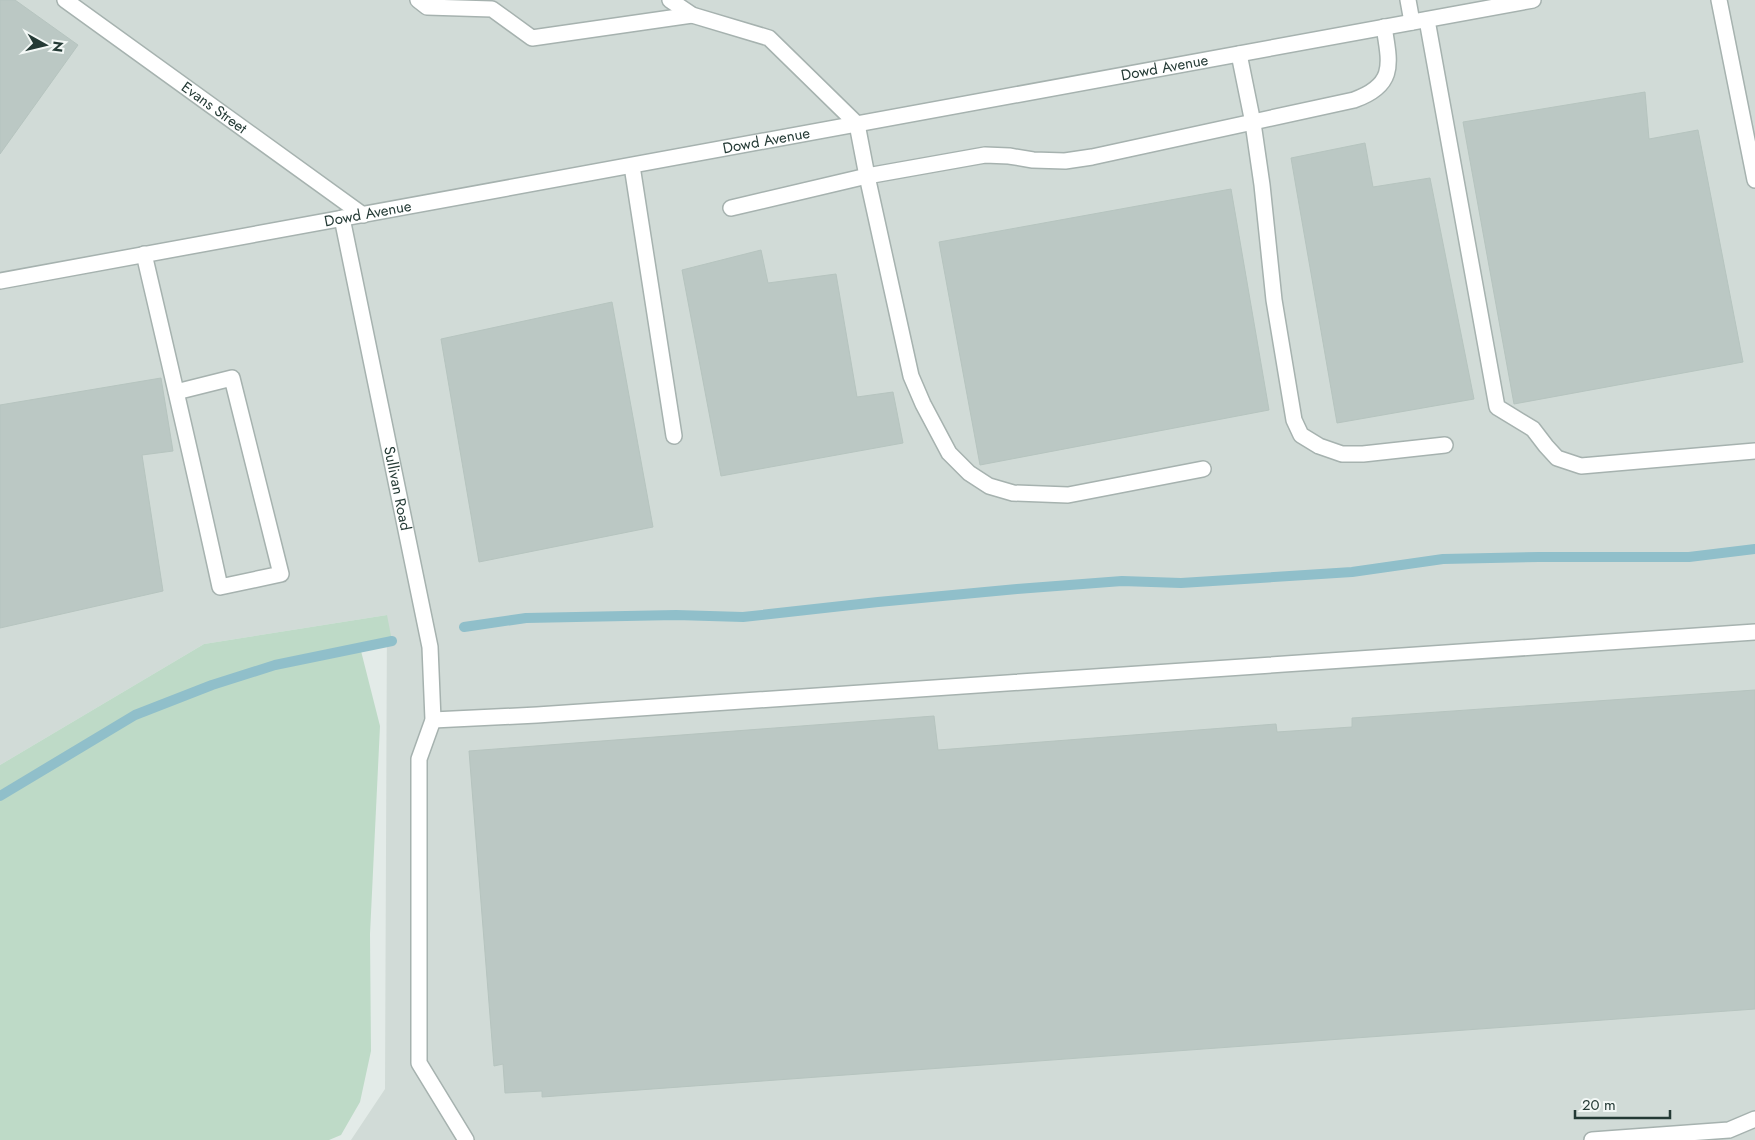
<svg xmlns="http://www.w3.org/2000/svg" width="1755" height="1140" font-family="Jost,sans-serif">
	<rect width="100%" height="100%" fill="#e3ebe8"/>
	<path fill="#d1dbd7" d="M0,0H1755V1140H351L385,1089L387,615L204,644L0,765Z"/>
	<path fill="#bedac7" d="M387,615L392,641L360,647L380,726L370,934L371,1051L360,1102L341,1135L329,1140H0V765L204,644Z"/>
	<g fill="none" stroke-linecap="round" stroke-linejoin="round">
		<path stroke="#90bfca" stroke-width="10" d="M464,627L526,618L676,615L743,617L878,602L1017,589L1122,581L1181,583L1352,572L1443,559L1539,557H1689L1755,549
			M0,796L135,715L212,685L275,665L392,641"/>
	</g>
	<path fill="#bbc8c4" stroke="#b6c4bf" d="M0,0H15L78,45L0,154Z
		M1645,92L1649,139L1698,130L1743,362L1514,404L1463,122Z
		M1365,143L1373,187L1430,178L1474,399L1337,423L1291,158Z
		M1231,189L1269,410L980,465L939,242Z
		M761,250L768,283L836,274L857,397L893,392L903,443L721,476L682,270Z
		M612,302L653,527L479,562L441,339Z
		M161,378L173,451L142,455L163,591L0,628V405Z
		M1755,690V1009L542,1097V1091L505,1093L503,1064L494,1066L469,751L934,716L938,750L1276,724L1277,732L1352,727V718Z"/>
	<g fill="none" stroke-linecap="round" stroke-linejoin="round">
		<defs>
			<g id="minor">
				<path id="s1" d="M65,0L363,215"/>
				<path d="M418,0L427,7L492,9L532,38L692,15"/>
				<path d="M670,0L692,15L769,38L857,124L867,176L731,208"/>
				<path d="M1408,0L1412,22"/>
				<path d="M1719,0L1755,180"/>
				<path d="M1427,20L1497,407L1533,429L1546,446L1557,458L1581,466L1755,451"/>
				<path d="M1239,54L1253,123L1262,185L1274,300L1294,420L1301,435L1319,446L1342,454H1363L1445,445"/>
				<path d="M632,166L674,436"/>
				<path id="s2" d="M342,218L430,647L433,720L419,759V1063L466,1140"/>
				<path d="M144,254C170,365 196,476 220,587L281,574L232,378L176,392"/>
				<path id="s3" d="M0,281L1533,0"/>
				<path d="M1203,469L1068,495L1013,493L989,486L969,473L949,453L923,404L911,376L867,176L985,155L1009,156L1033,160L1065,161L1092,157L1354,100C1396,85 1390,64 1384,27"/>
				<path d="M433,720L537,715L1755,632"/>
				<path d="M1592,1140L1729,1130L1755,1119"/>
			</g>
		</defs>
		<use href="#minor" stroke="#a6b2af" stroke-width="18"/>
		<use href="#minor" stroke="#fff" stroke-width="15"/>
	</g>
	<g text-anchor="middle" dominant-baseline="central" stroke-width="4" stroke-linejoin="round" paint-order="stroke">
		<g font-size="15" fill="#243a35" stroke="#f3f8f6">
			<text stroke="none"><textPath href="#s3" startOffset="1184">Dowd Avenue</textPath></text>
			<text stroke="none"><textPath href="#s1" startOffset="184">Evans Street</textPath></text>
			<text stroke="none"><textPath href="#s3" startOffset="779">Dowd Avenue</textPath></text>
			<text stroke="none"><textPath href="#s3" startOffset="374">Dowd Avenue</textPath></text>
			<text stroke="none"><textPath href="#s2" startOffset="276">Sullivan Road</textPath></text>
		</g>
	</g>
	<g transform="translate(45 45) rotate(98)" stroke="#f3f8f6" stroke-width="4" paint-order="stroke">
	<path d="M0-4L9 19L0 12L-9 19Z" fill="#243a35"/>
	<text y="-8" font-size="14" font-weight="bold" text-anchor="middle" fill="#243a35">N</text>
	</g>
	<path d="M1575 1110v8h95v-8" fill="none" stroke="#243a35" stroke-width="2.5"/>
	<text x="1582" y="1110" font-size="15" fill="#243a35" stroke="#f3f8f6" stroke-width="4" paint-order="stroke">20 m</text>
</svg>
